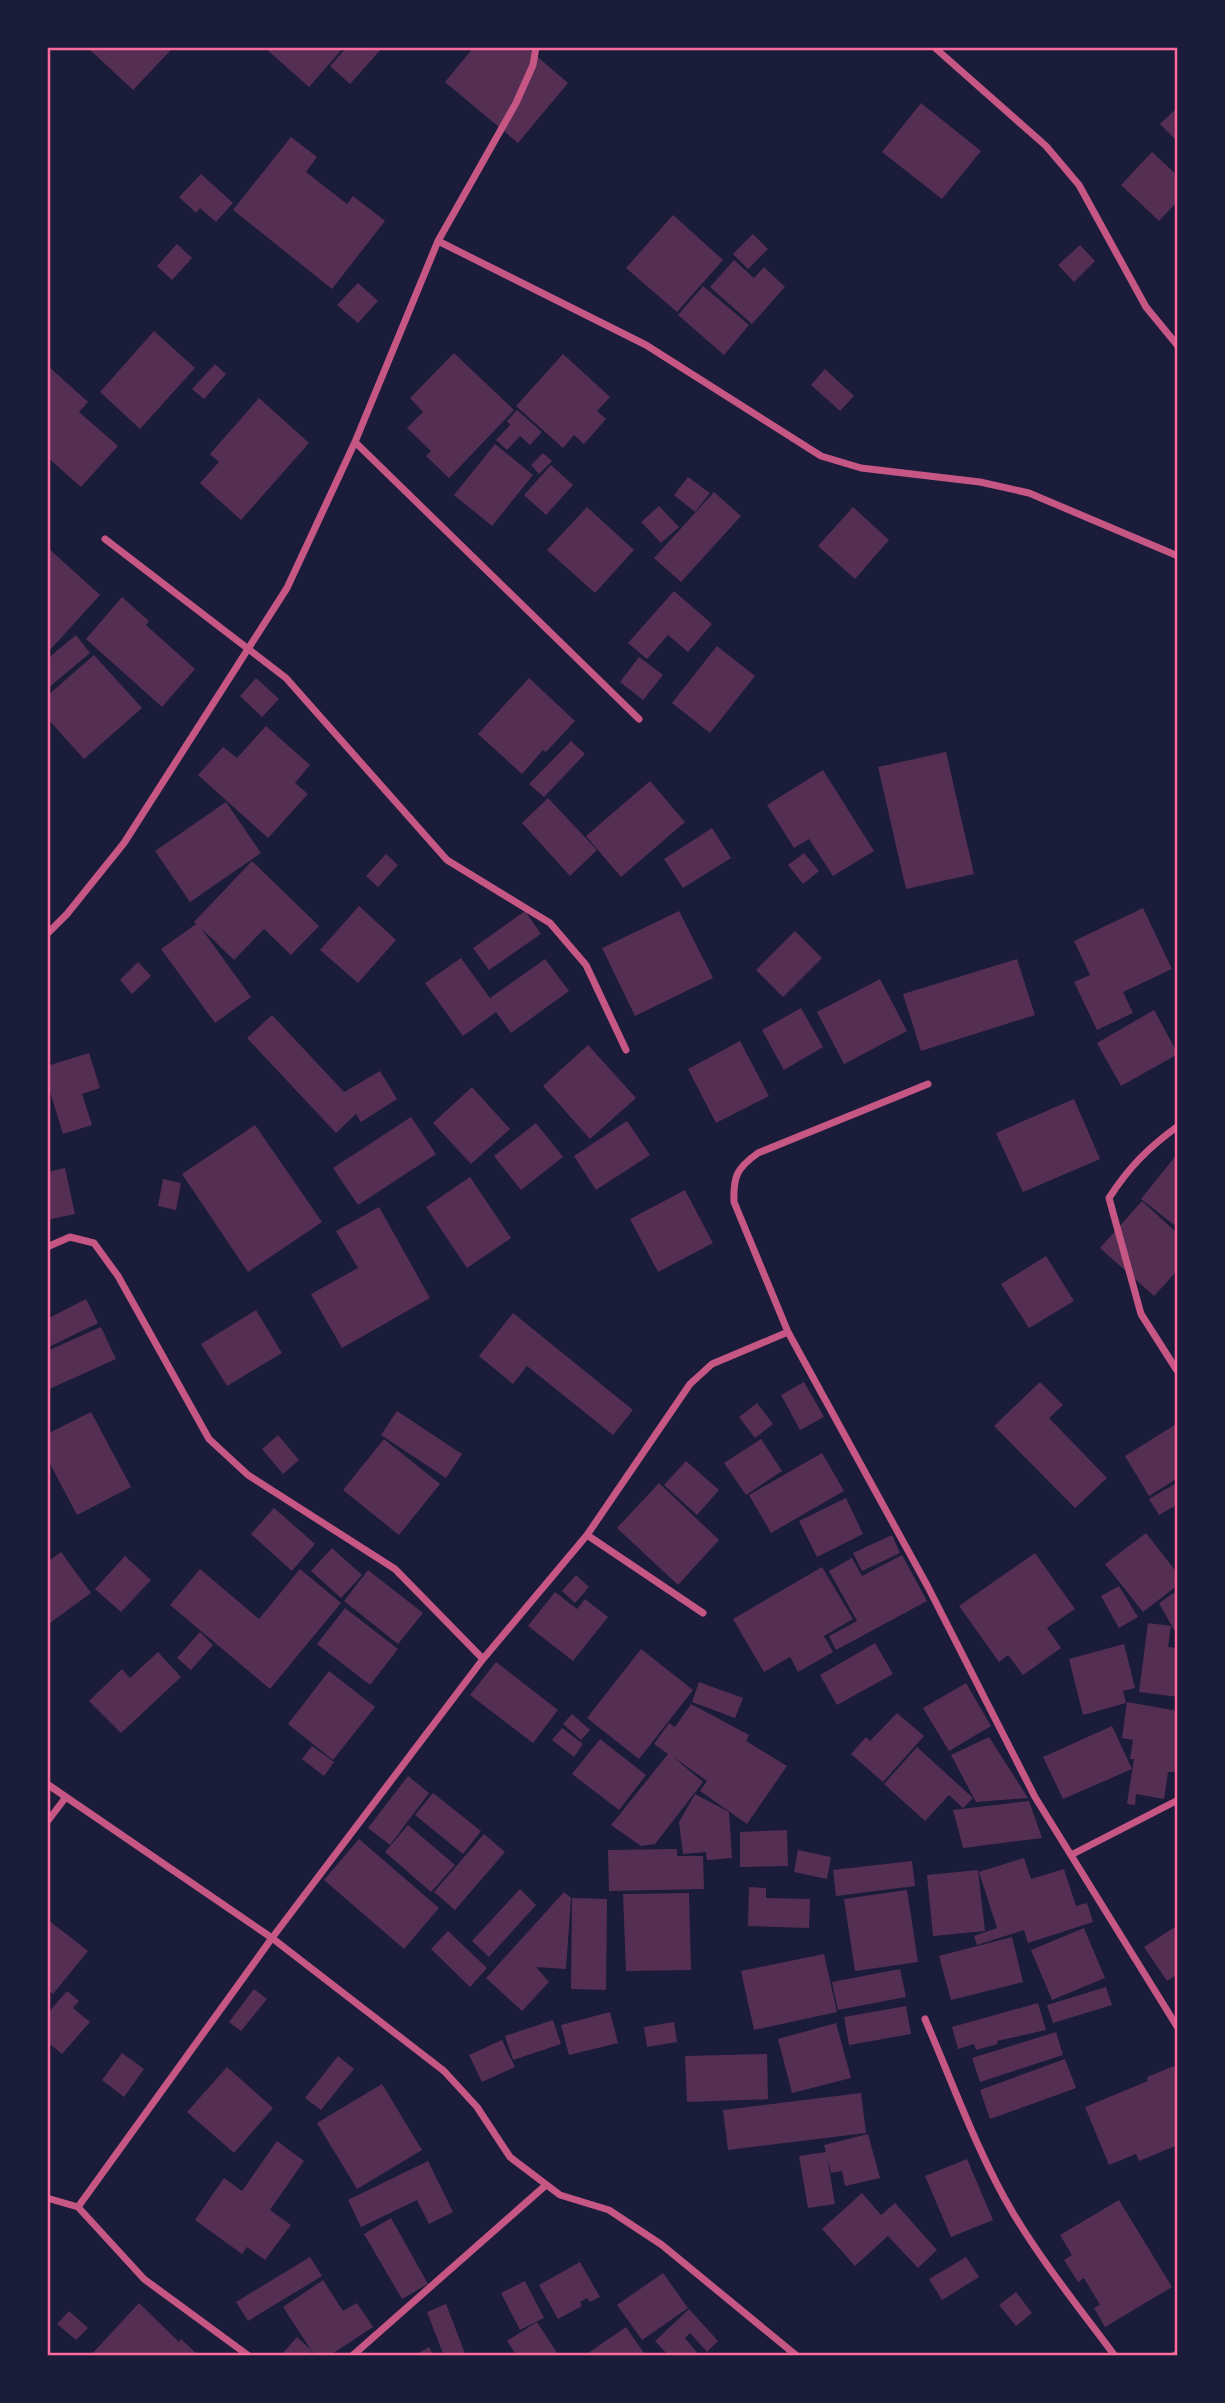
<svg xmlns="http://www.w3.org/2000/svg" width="1225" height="2403" font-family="Signika,sans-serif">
	<rect width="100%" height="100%" fill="#1b1b3a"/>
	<path fill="#542f53" d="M87,47H166L170,51L133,90Z
		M264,47H344L309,87Z
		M347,47H383L350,84L330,66Z
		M474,47H526L568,83L518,143L445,82Z
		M921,103L981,151L942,199L882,152Z
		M1178,107V142L1160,124Z
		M291,137L317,157L306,172L347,204L353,196L385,221L332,289L233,210Z
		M1152,152L1178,176V201L1159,221L1121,185Z
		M201,174L233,203L216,222L200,208L196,213L179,197Z
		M673,215L723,260L677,312L626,268Z
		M753,234L768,249L748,269L733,254Z
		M177,244L192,258L172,280L157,266Z
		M1080,245L1095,261L1074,282L1058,265Z
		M734,260L754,278L764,267L785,287L752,324L710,287Z
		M358,283L378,301L358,323L337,305Z
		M703,286L749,325L724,355L678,315Z
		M154,331L195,368L140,429L100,392Z
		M454,353L514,410L449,478L426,456L431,451L407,428L423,412L410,398Z
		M563,354L610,397L597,411L606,419L584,444L574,435L563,448L516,406Z
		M215,364L226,374L204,399L192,389Z
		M47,365L88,402L79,412L118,446L81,487L47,457Z
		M825,369L854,396L840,411L811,385Z
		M259,398L309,443L241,520L200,483L219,462L210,454Z
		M517,410L542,432L530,445L520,436L507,450L496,440L510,425L507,421Z
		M495,444L533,475L492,526L454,495Z
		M543,453L552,461L539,474L531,465Z
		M551,465L573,485L546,515L524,495Z
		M688,477L710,493L695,512L674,495Z
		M714,492L741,516L681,582L654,558Z
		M659,506L679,527L661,543L641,522Z
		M587,507L634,550L595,593L547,550Z
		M853,507L889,540L855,579L818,546Z
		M47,547L100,595L50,650L47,647Z
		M674,591L712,624L688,652L668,635L647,659L628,643Z
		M122,597L149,621L146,625L195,669L162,707L86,639Z
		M76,635L90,653L47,689V659Z
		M717,646L755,676L710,733L672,703Z
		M94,655L142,708L84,759L47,718V696Z
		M639,657L663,675L643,700L620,682Z
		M256,678L279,699L262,717L240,696Z
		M529,678L575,721L546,752L543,750L522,774L478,734Z
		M266,726L310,765L295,783L308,794L268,838L198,775L223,747L237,758Z
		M571,741L585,754L544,797L529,784Z
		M946,752L974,874L906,889L878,767Z
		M823,770L874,851L833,876L809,839L794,848L767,805Z
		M650,781L685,822L621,877L586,836Z
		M548,798L597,850L570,876L522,823Z
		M226,802L261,853L190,902L155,851Z
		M712,828L731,858L683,888L664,859Z
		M804,853L819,871L803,884L788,865Z
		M386,854L398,865L378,887L366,876Z
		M252,861L319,926L291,955L264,929L234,960L201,928L251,997L215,1023L161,949L196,924L194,922Z
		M359,906L396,940L358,983L320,950Z
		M1143,908L1172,969L1123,992L1133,1013L1097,1030L1074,982L1090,975L1074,941Z
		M525,911L541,934L489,970L473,948Z
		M679,911L713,978L635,1016L602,948Z
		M795,931L822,958L783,997L756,970Z
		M461,958L490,998L545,959L569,991L511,1033L496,1012L463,1036L425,983Z
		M1017,959L1035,1015L921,1051L903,994Z
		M138,962L151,976L132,994L120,980Z
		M880,979L907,1031L844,1064L817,1012Z
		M801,1008L823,1047L784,1070L762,1030Z
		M1154,1010L1178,1054L1121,1086L1097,1043Z
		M272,1015L344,1092L380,1071L397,1099L361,1122L356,1114L336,1133L247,1038Z
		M740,1041L769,1096L716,1123L688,1069Z
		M588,1045L636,1098L590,1139L543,1086Z
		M89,1053L100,1088L82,1094L92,1125L63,1134L47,1082V1066Z
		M472,1087L510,1129L471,1164L433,1123Z
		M1074,1099L1100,1159L1023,1192L996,1133Z
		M411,1117L436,1154L358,1205L333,1168Z
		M627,1121L650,1155L596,1190L574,1156Z
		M536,1123L563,1157L521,1190L494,1156Z
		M255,1125L322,1222L248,1272L182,1174Z
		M1178,1153V1228L1141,1199Z
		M65,1168L75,1214L47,1220V1172Z
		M470,1177L511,1238L467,1268L426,1207Z
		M163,1179L181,1183L176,1210L158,1206Z
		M685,1190L713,1243L658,1272L630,1219Z
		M1142,1201L1178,1234V1270L1154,1296L1100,1248Z
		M379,1207L430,1298L342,1348L311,1294L358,1268L336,1231Z
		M1046,1256L1074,1301L1029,1328L1001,1284Z
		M86,1299L98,1323L47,1348V1319Z
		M256,1310L282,1353L227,1386L201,1344Z
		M513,1313L633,1410L613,1435L527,1366L513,1384L479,1356Z
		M101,1327L116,1359L47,1390V1351Z
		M804,1382L824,1417L800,1430L781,1395Z
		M1040,1382L1063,1405L1049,1418L1107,1478L1075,1508L994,1426Z
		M757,1403L773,1424L755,1438L739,1417Z
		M397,1411L462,1454L446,1478L381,1435Z
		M91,1412L131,1487L77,1515L47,1458V1434Z
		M1178,1423V1478L1149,1496L1125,1456Z
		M278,1435L299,1460L283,1474L262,1449Z
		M384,1439L440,1484L399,1535L343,1490Z
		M761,1439L782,1471L746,1495L724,1463Z
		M822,1453L844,1491L771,1533L749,1495Z
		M686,1461L719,1490L697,1515L664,1485Z
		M1178,1482V1504L1159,1515L1149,1499Z
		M659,1483L719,1540L678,1585L617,1528Z
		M846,1498L863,1534L817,1557L799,1521Z
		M274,1508L315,1544L292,1571L251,1534Z
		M1146,1533L1178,1574V1585L1143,1612L1105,1564Z
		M892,1535L900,1553L862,1571L853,1553Z
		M332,1548L362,1575L341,1598L311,1571Z
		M61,1552L91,1593L47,1625V1562Z
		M1035,1553L1075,1609L1047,1628L1061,1648L1023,1675L1008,1655L999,1662L959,1606Z
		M902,1555L927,1601L836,1650L829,1636L857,1621L829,1571L852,1558L862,1576Z
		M125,1556L151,1580L121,1612L95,1589Z
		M822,1567L853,1619L824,1636L833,1652L798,1672L790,1657L764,1672L733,1619Z
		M200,1569L259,1619L300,1569L341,1603L270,1689L170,1605Z
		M368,1570L423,1613L398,1644L344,1601Z
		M576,1575L589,1587L575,1603L562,1591Z
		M1119,1586L1138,1617L1119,1628L1101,1596Z
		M1178,1590V1637L1159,1603Z
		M555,1592L577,1609L585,1599L608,1617L573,1661L528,1626Z
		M345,1608L398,1649L370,1685L317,1644Z
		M1148,1623L1171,1626L1168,1647L1178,1648V1697L1139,1692Z
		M200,1632L213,1645L191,1670L177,1658Z
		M875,1643L893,1674L837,1705L820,1675Z
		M1124,1644L1135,1688L1123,1691L1126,1703L1083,1715L1069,1659Z
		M641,1649L693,1690L639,1759L587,1718Z
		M158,1652L181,1677L121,1733L89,1701L122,1669L130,1678Z
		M496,1662L558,1710L533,1743L470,1695Z
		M329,1671L375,1707L333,1760L288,1724Z
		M699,1682L743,1698L735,1718L692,1702Z
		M966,1683L991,1726L949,1751L923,1708Z
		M1127,1702L1178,1711V1759L1175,1772H1168L1164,1799L1136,1794L1135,1805L1127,1804L1134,1759H1130L1133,1740L1122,1738Z
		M691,1704L749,1735L746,1741L787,1766L747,1824L700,1791L707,1781L672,1756L703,1782L655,1844L641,1846L611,1825L668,1754L654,1744L669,1723L675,1727Z
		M897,1713L924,1736L883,1782L851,1754L866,1737L870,1741Z
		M572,1714L590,1730L581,1740L563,1724Z
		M1112,1726L1132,1769L1063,1799L1043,1757Z
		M562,1728L583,1744L574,1757L552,1740Z
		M989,1737L1028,1798L976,1802L951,1755Z
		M600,1739L646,1775L619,1810L572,1774Z
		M312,1746L334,1762L324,1776L302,1759Z
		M917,1747L973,1798L963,1808L949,1795L925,1821L884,1784Z
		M408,1776L429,1793L390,1845L368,1828Z
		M433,1793L481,1831L463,1854L415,1815Z
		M695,1794L729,1812L732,1858L707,1860L706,1852L683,1854L679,1822Z
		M1029,1801L1042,1838L963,1848L953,1810Z
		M408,1825L455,1865L431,1892L385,1852Z
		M787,1830L788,1866L740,1867V1832Z
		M484,1834L505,1852L455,1910L434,1892Z
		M359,1839L439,1908L404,1949L324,1880Z
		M677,1849V1856H703L704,1889L609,1891L608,1850Z
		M798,1850L831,1857L827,1879L794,1872Z
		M1024,1858L1031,1879L1064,1869L1076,1906L1087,1903L1093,1922L1028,1943L1024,1930L977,1945L974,1936L997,1928L979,1872Z
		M912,1861L915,1886L836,1896L833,1870Z
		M978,1870L985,1931L933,1936L927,1875Z
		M749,1887L766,1888V1898L810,1899L809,1928L748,1926Z
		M520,1889L536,1905L489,1957L472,1941Z
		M907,1890L918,1962L855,1971L844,1899Z
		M564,1892L571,1898L566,1969L536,1967L549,1982L522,2011L486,1978Z
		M689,1893L691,1970L626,1971L623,1894Z
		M572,1898L607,1899L606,1990L571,1989Z
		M47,1919L88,1951L53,1994L47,1989Z
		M1178,1925V1974L1167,1981L1144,1947Z
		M1084,1928L1105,1978L1052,2000L1031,1950Z
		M448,1931L487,1968L470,1987L431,1949Z
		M1012,1937L1023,1982L951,2000L939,1956Z
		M824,1954L837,2012L754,2030L741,1971Z
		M900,1969L906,1997L838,2010L832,1982Z
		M1106,1987L1112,2005L1053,2023L1047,2005Z
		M254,1989L267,1999L241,2031L229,2022Z
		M67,1991L79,2001L73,2008L90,2022L62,2054L47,2042V2014Z
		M1038,2003L1046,2030L997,2041L998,2044L976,2050L974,2044L958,2049L952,2027Z
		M906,2006L911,2034L849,2045L844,2017Z
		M610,2012L618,2043L569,2055L561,2025Z
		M553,2020L561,2044L513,2060L505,2036Z
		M674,2022L677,2042L647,2047L644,2027Z
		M836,2023L851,2078L792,2093L778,2039Z
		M1056,2032L1063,2055L980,2082L972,2058Z
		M502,2040L515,2067L482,2082L469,2055Z
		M122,2053L144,2069L124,2097L102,2080Z
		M767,2054L768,2099L687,2102L685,2056Z
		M338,2056L354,2069L321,2110L305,2098Z
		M1065,2059L1076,2088L990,2119L980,2090Z
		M1174,2066L1178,2074V2145L1139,2161L1136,2154L1109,2165L1085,2107L1148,2081L1147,2077Z
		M227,2067L273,2108L234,2153L187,2112Z
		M382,2084L422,2150L357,2189L317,2123Z
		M861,2093L866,2133L728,2150L723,2110Z
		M868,2134L880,2178L845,2186L842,2171L831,2173L827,2157L835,2204L808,2208L799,2156L826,2152L824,2145Z
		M277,2141L304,2161L270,2210L291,2225L265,2260L247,2247L242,2254L195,2220L224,2178L242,2191Z
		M967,2159L993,2220L951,2237L925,2176Z
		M428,2161L453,2212L429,2224L417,2200L361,2227L348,2200Z
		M862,2193L881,2215L895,2203L937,2250L918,2268L888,2236L855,2266L822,2229Z
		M1119,2200L1172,2287L1105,2327L1094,2308L1100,2305L1084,2278L1078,2282L1064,2260L1072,2255L1060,2235Z
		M391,2218L428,2284L402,2299L364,2234Z
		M310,2257L322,2276L248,2321L236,2302Z
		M966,2257L979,2277L942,2300L929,2279Z
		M580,2262L600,2297L590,2302L587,2298L580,2302L582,2306L558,2319L539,2285Z
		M663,2273L688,2308L642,2340L617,2305Z
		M323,2280L343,2311L357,2303L373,2327L329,2356H315L312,2351L309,2356H287L283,2353L297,2337L311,2350L283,2307Z
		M525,2281L544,2318L520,2330L501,2293Z
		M1016,2292L1032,2313L1016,2326L999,2305Z
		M139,2303L179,2342L181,2339L199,2356H90Z
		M446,2304L466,2356H444L427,2312Z
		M689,2309L718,2341L707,2352L690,2333L685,2338L700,2356H669L655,2341Z
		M69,2311L88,2328L76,2340L57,2324Z
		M537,2322L559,2356H517L507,2341Z
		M626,2327L646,2356H584Z
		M429,2347L434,2356H414Z"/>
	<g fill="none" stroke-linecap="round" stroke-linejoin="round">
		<path stroke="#c65784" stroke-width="7" d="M934,47L1046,146L1079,185L1146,307L1178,346
			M438,241L646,345L821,456L861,468L980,482L1029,493L1178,556
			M355,442L639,719
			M105,539L286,678L447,860L550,923L586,965L626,1050
			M47,934L67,914L124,843L287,588L355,442L438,241L516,103L533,65L536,47
			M928,1084L758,1153C737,1168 733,1176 734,1202L788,1332L928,1587L1035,1797L1178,2028
			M1178,1126C1148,1148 1129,1167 1109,1198L1141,1314L1178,1372
			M47,1247L70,1237L94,1243L118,1276L209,1439L248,1475L395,1569L483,1659
			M587,1535L703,1613
			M47,1784L272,1938L444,2071L477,2107L510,2157L560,2195L609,2210L662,2245L797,2356
			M47,1822L66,1797
			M1071,1855L1178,1800
			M925,2019C953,2084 977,2152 1013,2213C1043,2263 1080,2309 1115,2356
			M47,2198L78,2207L144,2279L249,2356
			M78,2207L272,1938L483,1659L587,1535L690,1384L712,1364L788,1332
			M352,2356L546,2185
			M1174,2356L1178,2353"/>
	</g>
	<rect width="1225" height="2403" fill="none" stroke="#1b1b3a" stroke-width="98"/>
	<rect x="49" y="49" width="1127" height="2305" fill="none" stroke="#ff6b9d" stroke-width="2.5"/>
</svg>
